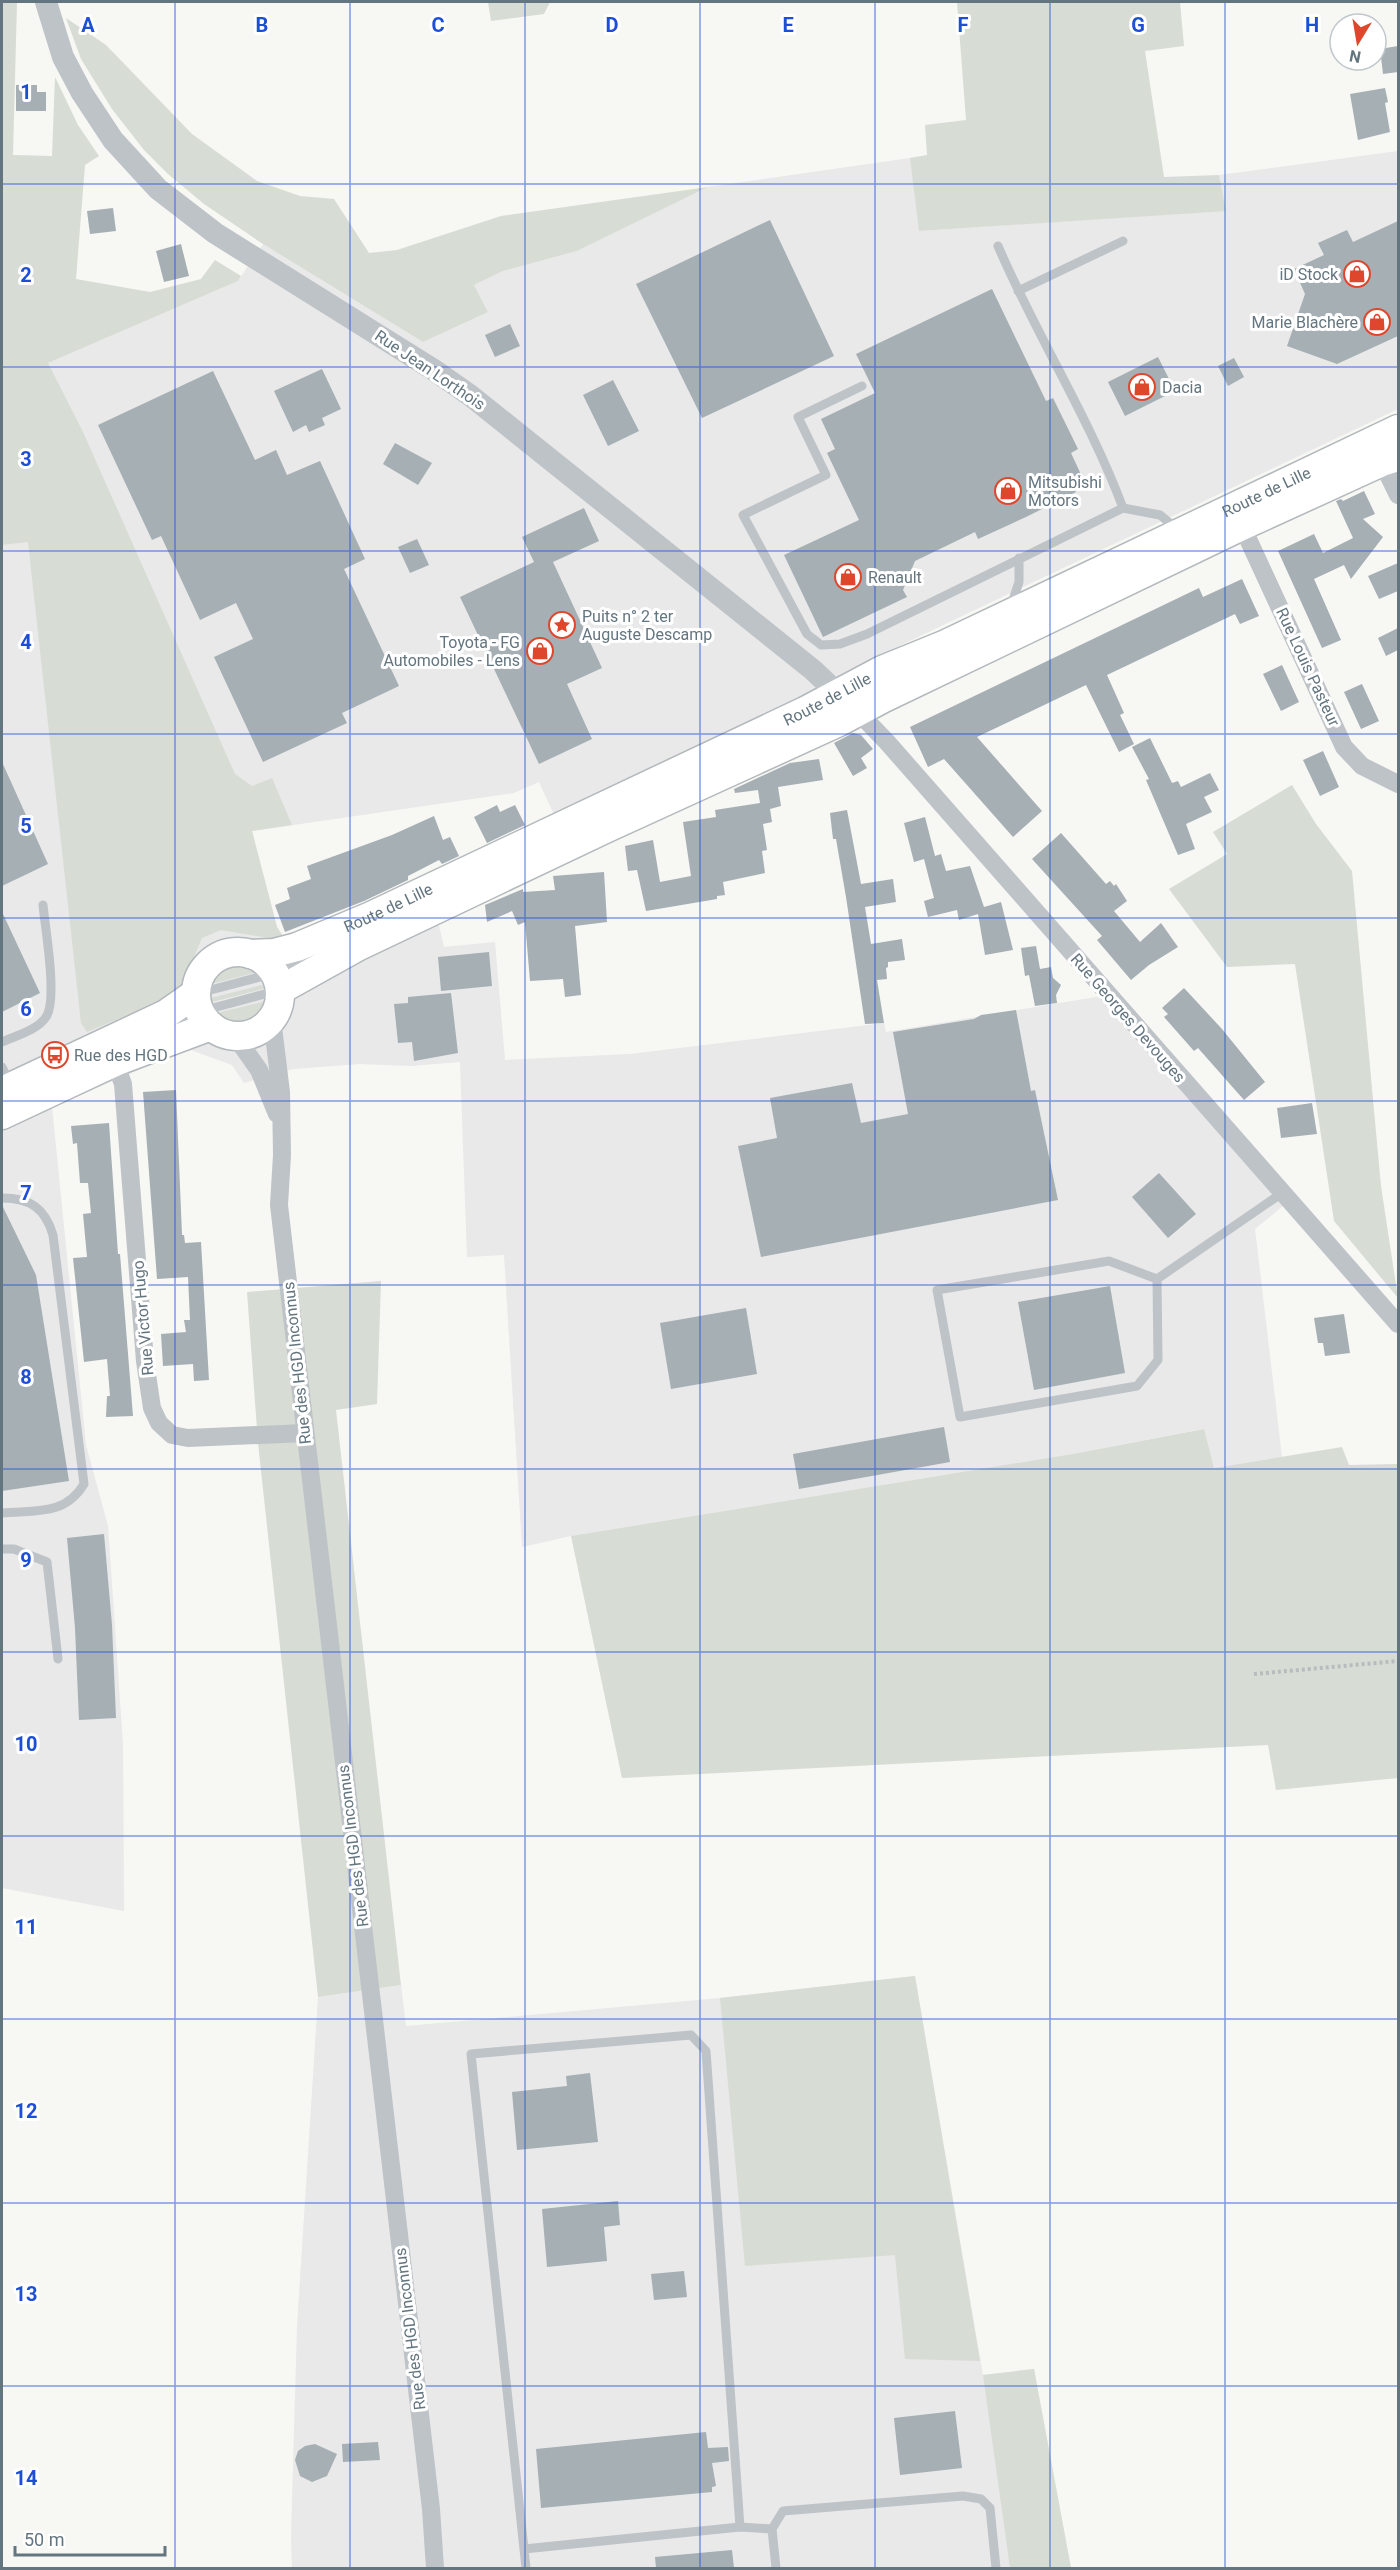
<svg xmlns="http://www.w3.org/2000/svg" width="1400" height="2570" font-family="Roboto,sans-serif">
	<rect width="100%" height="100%" fill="#f7f7f4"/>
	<path fill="#e8e9e8" d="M1398,151V409L857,666L755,721L556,819L539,782L514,793L252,831L277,927L315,984L437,917L444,947L495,942L505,1060L630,1054L884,1023L886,1032L1108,995L1289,1201L1255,1229L1282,1457L1214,1468L1203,1429L1078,1453L571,1536L522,1547L504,1255L467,1257L460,1062L411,1066L360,1064L293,1069L244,1083L232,1065L188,1049L52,1107L86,1445L108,1526L123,1744L124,1911L2,1888V545L28,541L48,363L238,281L263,244L423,342L488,312L474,285L503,271L577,251L708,187L910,158L920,231L1225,210L1219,175Z
		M915,1976L983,2375L1034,2369L1071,2568H292L291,2537L297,2327L318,1997L401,1985L406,2026L720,1998Z"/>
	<path fill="#d7dcd4" d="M2,2H17L13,155L52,156L55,77L78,125L99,156L85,165L76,279L150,292L201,279L215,260L241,276L238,281L48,363L83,432L235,774L252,786L272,778L292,825L252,831L277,927L286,941L221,930L202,938L178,994L87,1032L81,1023L28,542L2,545Z
		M488,2H550L544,14L491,21Z
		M957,2H1180L1184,46L1145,51L1164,177L1219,175L1226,211L919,231L910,158L927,155L925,125L966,120Z
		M66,18L106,45L192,134L257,181L300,196L334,199L369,253L397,250L501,216L708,187L577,251L503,271L474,285L488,312L423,342L263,244L204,204L168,174L144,150L112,109L81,59Z
		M1292,785L1316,824L1352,871L1381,1186L1398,1298L1334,1221L1295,964L1227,967L1169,889L1227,854L1213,832Z
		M239,965L252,968L258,972L211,984L222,971Z
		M266,984L267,988L212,1002L211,998Z
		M266,1001C259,1024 234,1027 217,1013Z
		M381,1281L377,1404L336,1410L401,1985L318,1997L258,1443L247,1292Z
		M1204,1429L1214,1468L1342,1447L1349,1465L1398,1464V1778L1276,1790L1268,1745L622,1778L571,1536L1078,1453Z
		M915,1976L980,2361L905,2359L895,2255L745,2266L720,1998Z
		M1034,2369L1071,2568H1010L983,2375Z"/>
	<path fill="#a5afb4" d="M1398,46V72L1383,74L1380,49Z
		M16,85H37V92H46V111H16Z
		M1385,88L1388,102L1385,103L1390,132L1358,140L1350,94Z
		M113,208L116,231L90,234L87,211Z
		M770,220L834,356L702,418L636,284Z
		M1398,221V336L1337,364L1287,346L1305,294L1294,269L1324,255L1318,243L1347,230L1353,242Z
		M181,244L189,276L164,282L156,251Z
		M992,289L1046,401L1053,398L1078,449L1071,453L1084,481L1073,486L1076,492L1026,517L978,539L975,532L915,561L903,590L907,597L823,637L784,555L859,520L827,453L835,449L821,419L875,393L856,354Z
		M510,324L520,346L495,357L485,335Z
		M1158,357L1175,391L1125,416L1108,382Z
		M1234,358L1244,377L1228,386L1218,366Z
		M322,369L341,409L322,418L325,425L309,432L306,425L293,432L274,391Z
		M213,371L255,460L276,450L287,475L320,461L365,559L344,569L399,686L342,713L347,723L263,762L214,657L253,639L236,603L200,620L161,536L152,540L98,425Z
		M613,380L639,431L608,446L583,395Z
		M395,443L432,463L418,485L383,464Z
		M1364,491L1375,514L1363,519L1383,537L1351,579L1344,565L1314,579L1341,640L1322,648L1278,551L1314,534L1323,553L1353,538L1336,501L1341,499L1343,501Z
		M584,508L599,541L553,562L602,668L567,684L592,739L539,764L460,597L534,562L522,537Z
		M417,539L429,565L410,573L398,547Z
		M1398,563V591L1379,599L1368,576Z
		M1242,579L1259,616L1240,624L1235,614L1107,675L1124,713L1120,715L1134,744L1119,752L1086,685L977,737L1042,811L1013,837L944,759L928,767L910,727L1199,588L1203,597Z
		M1398,628V650L1386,656L1378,638Z
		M1282,665L1299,702L1281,711L1263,674Z
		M1362,684L1379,721L1361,729L1344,692Z
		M853,733L861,735L873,749L861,758L867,768L853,776L834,743Z
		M1150,738L1172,783L1178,781L1181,787L1210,773L1219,790L1204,797L1212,812L1186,824L1195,849L1178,855L1146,780L1149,779L1132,747Z
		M1323,751L1339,787L1320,796L1303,760Z
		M819,759L823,780L778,787L781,806L770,809L772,822L763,824L767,850L762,851L765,873L723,882L725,895L717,896V899L646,911L637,870L628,871L625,846L653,840L660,882L691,876L683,822L716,817L715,810L760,803L758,790L735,793L734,789L790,763Z
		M2,762L48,864L2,886Z
		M497,805L500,812L515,805L525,825L487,843L474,817Z
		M847,810L861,884L893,879L896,902L865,907L871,944L902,939L905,960L888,962V967L886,968L887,979L877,980L884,1023L865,1024L846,897L836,839H833L830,813Z
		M434,816L443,840L450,837L459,856L442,864L439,860L408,876V880L364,901L285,932L275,905L290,899L287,888L311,879L307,866L392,835Z
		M925,817L935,856L941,854L946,871L970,866L984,907L1001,902L1013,950L985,955L978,914L959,920L957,910L928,917L924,901L934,898L924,859L914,862L904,823Z
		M1061,833L1106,884L1110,881L1114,886L1116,884L1127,901L1114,911L1140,942L1161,923L1178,947L1149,965L1131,980L1097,940L1102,936L1032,859Z
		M604,872L607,922L575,926L581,995L565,997L563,979L530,981L525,922L518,925L512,911L487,922L485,905L523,889V892L555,890L553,876Z
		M2,912L40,993L2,1012Z
		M1036,946L1040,969L1051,967L1053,978L1061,985L1056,995L1057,1003L1035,1006L1029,975L1025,976L1021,948Z
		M489,952L492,986L441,991L438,957Z
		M1184,988L1222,1029L1265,1082L1244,1100L1198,1048L1194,1051L1164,1017L1168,1014L1162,1008Z
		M451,993L458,1053L414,1061L412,1042L398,1043L394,1004L408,1003V997Z
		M1016,1010L1031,1091L1035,1090L1058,1200L761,1257L738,1146L777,1138L770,1098L852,1083L861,1123L908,1114L893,1032L974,1019L981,1015Z
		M176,1090L182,1235H184L185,1243L201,1242L209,1380L194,1381L193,1364L163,1366L161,1334L186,1332L184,1320H190L188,1277L157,1279L143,1092Z
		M1312,1103L1317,1134L1281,1138L1277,1108Z
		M109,1123L118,1254H120L133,1416L106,1417L107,1396H110L107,1359L84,1362L73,1258L87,1257L83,1214L91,1213L88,1183H80L77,1143L73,1144L71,1126Z
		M1159,1173L1196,1214L1168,1238L1132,1197Z
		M2,1205L36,1275L69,1481L2,1491Z
		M1110,1286L1125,1373L1034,1390L1018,1302Z
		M746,1308L757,1374L671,1389L660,1323Z
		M1344,1314L1350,1353L1325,1356L1323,1343H1318L1314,1318Z
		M944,1427L950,1462L799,1489L793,1454Z
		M104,1534L112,1625L116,1718L79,1720L75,1628L67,1538Z
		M590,2073L598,2142L517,2150L512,2092L567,2086L566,2076Z
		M618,2201L620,2225L604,2227L607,2261L547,2267L542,2209Z
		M684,2271L687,2297L654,2300L651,2274Z
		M955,2411L962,2468L900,2475L894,2418Z
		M706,2432L708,2448L728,2447L729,2461L712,2463L716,2486L712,2487V2492L541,2508L536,2449Z
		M378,2442L380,2460L343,2462L342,2444Z
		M315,2444L337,2454L327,2476L312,2482L300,2476L295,2460L298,2451L305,2446Z
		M732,2550L734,2568H656L655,2557Z"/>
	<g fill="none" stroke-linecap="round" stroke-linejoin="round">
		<defs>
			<g id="primary">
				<circle cx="238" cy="994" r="42"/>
				<path id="s1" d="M250,954L274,953L297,947L371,916L805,711L882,670L946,644L1398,429"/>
				<path d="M280,990L359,946L607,828L839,722L882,699L1242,526L1382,462L1398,457"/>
				<path d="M2,1091L166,1014L196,993"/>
				<path d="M2,1115L115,1062L211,1026"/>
			</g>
		</defs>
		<use href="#primary" stroke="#b2b8bb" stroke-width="31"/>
		<path stroke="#b9bcbf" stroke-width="4" stroke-dasharray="3 3" stroke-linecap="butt" d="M1254,1674L1398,1661"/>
		<path stroke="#bec3c7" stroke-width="9" d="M998,246C1036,335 1089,417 1123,508
			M1018,291L1123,241
			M862,386L798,417L826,475L743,515L807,634L821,645L840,644L867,634L1123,508L1160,515L1176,528
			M1011,606L1019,582V558
			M199,993L275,973L314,956
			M167,1028L213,1008L276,991
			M2,1042C15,1036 38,1030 46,1017C58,1000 45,927 43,905
			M2,1067L10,1084
			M2,1198C30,1198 45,1208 53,1235L84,1484C65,1516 35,1510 2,1513
			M1109,1261L1157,1279L1158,1360L1137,1386L960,1417L937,1290Z
			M1157,1279L1282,1193
			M2,1549H14L47,1562L58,1659
			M772,2529L783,2511L963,2496L981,2499L990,2508L996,2568
			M524,2549L471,2054L691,2035L706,2051L740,2527
			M526,2568L524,2549L740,2527L772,2529L776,2568"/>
		<path stroke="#bec3c7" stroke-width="18" d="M1382,462L1398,495
			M1242,526L1344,747L1362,766L1398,784
			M858,712L887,742L1398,1324
			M272,1019L281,1092L282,1155L279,1205L431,2509L435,2568
			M235,1036L259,1070L277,1114
			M115,1062L123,1084L145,1361L152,1408L159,1423L172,1435L188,1438L305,1433"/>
		<path stroke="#bec3c7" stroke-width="22" d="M46,2L63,57L82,93L113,140L158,189L215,233L434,370L471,396L813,670L849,704"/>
		<use href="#primary" stroke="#fff" stroke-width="28"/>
	</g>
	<path fill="none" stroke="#1d4ed8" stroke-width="1.5" stroke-opacity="0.55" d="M175,2V2568M350,2V2568M525,2V2568M700,2V2568M875,2V2568M1050,2V2568M1225,2V2568M2,184H1398M2,367H1398M2,551H1398M2,734H1398M2,918H1398M2,1101H1398M2,1285H1398M2,1469H1398M2,1652H1398M2,1836H1398M2,2019H1398M2,2203H1398M2,2386H1398"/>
	<defs>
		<symbol id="shop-ring" viewBox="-11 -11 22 22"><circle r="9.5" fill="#fff" stroke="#df472d" stroke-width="1.5"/><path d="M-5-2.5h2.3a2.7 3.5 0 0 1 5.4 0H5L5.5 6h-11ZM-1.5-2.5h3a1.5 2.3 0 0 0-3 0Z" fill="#df472d"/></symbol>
		<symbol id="sight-ring" viewBox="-11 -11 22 22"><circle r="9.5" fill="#fff" stroke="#df472d" stroke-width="1.5"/><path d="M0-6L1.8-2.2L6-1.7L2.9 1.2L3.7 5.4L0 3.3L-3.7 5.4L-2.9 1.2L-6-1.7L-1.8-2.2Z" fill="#df472d"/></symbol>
		<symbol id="bus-ring" viewBox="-11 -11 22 22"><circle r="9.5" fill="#fff" stroke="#df472d" stroke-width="1.5"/><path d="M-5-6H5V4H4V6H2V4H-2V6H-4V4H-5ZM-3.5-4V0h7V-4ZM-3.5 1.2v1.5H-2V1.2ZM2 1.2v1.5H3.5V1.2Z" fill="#df472d"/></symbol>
	</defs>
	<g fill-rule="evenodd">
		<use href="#shop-ring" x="1342" y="259" width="30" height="30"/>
		<use href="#shop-ring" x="1362" y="307" width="30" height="30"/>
		<use href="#shop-ring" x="1127" y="372" width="30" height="30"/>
		<use href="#shop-ring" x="993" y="476" width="30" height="30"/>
		<use href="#shop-ring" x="833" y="562" width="30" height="30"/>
		<use href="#sight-ring" x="547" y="610" width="30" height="30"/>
		<use href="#shop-ring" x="525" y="636" width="30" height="30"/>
		<use href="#bus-ring" x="40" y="1040" width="30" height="30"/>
	</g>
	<g text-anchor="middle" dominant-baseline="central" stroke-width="6" stroke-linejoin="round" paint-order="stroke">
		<g font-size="16" fill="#63757f" stroke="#fff" text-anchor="start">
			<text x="1338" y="274" text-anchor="end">iD Stock</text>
			<text x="1358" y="322" text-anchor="end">Marie Blachère</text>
			<text x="1162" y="387">Dacia</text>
			<text x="1028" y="482">Mitsubishi<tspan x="1028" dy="18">Motors</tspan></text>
			<text x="868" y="577">Renault</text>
			<text x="582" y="616">Puits n° 2 ter<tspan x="582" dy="18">Auguste Descamp</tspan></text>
			<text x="520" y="642" text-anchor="end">Toyota - FG<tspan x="520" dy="18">Automobiles - Lens</tspan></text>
			<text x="74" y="1055">Rue des HGD</text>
		</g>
		<g font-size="16" fill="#63757f" stroke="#fff">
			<text transform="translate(430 370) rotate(34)">Rue Jean Lorthois</text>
			<text stroke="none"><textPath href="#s1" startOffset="1119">Route de Lille</textPath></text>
			<text transform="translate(1308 667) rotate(65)">Rue Louis Pasteur</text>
			<text stroke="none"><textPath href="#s1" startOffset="633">Route de Lille</textPath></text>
			<text stroke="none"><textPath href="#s1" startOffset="147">Route de Lille</textPath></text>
			<text transform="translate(1128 1018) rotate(49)">Rue Georges Devouges</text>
			<text transform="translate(143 1318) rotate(-95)">Rue Victor Hugo</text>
			<text transform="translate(297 1363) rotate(-96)">Rue des HGD Inconnus</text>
			<text transform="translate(353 1846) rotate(-97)">Rue des HGD Inconnus</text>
			<text transform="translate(410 2329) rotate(-97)">Rue des HGD Inconnus</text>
		</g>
	</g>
	<g font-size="20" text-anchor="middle" font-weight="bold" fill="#1d4ed8" stroke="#fff" stroke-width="6" stroke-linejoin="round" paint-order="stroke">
		<text x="88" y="32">A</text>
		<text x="262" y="32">B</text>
		<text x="438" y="32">C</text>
		<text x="612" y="32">D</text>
		<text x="788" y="32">E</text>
		<text x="963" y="32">F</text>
		<text x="1138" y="32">G</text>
		<text x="1312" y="32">H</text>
		<text x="26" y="99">1</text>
		<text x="26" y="282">2</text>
		<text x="26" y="466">3</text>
		<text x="26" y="649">4</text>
		<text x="26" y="833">5</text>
		<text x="26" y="1016">6</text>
		<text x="26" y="1200">7</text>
		<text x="26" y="1384">8</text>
		<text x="26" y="1567">9</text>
		<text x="26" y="1751">10</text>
		<text x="26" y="1934">11</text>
		<text x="26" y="2118">12</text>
		<text x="26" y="2301">13</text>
		<text x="26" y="2485">14</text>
	</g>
	<rect width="1400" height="2570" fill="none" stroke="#63757f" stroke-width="6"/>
	<g transform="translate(1358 42) rotate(191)"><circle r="28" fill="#ffffff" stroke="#c1c8cc" stroke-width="1.5"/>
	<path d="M0-4.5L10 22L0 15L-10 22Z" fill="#df472d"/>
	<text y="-9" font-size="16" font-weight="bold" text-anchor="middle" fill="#63757f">N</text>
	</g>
	<path d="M15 2546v9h150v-9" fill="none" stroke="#63757f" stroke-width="3"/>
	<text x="24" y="2546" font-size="18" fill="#63757f" stroke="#ffffff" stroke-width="4.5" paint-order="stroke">50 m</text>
</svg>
